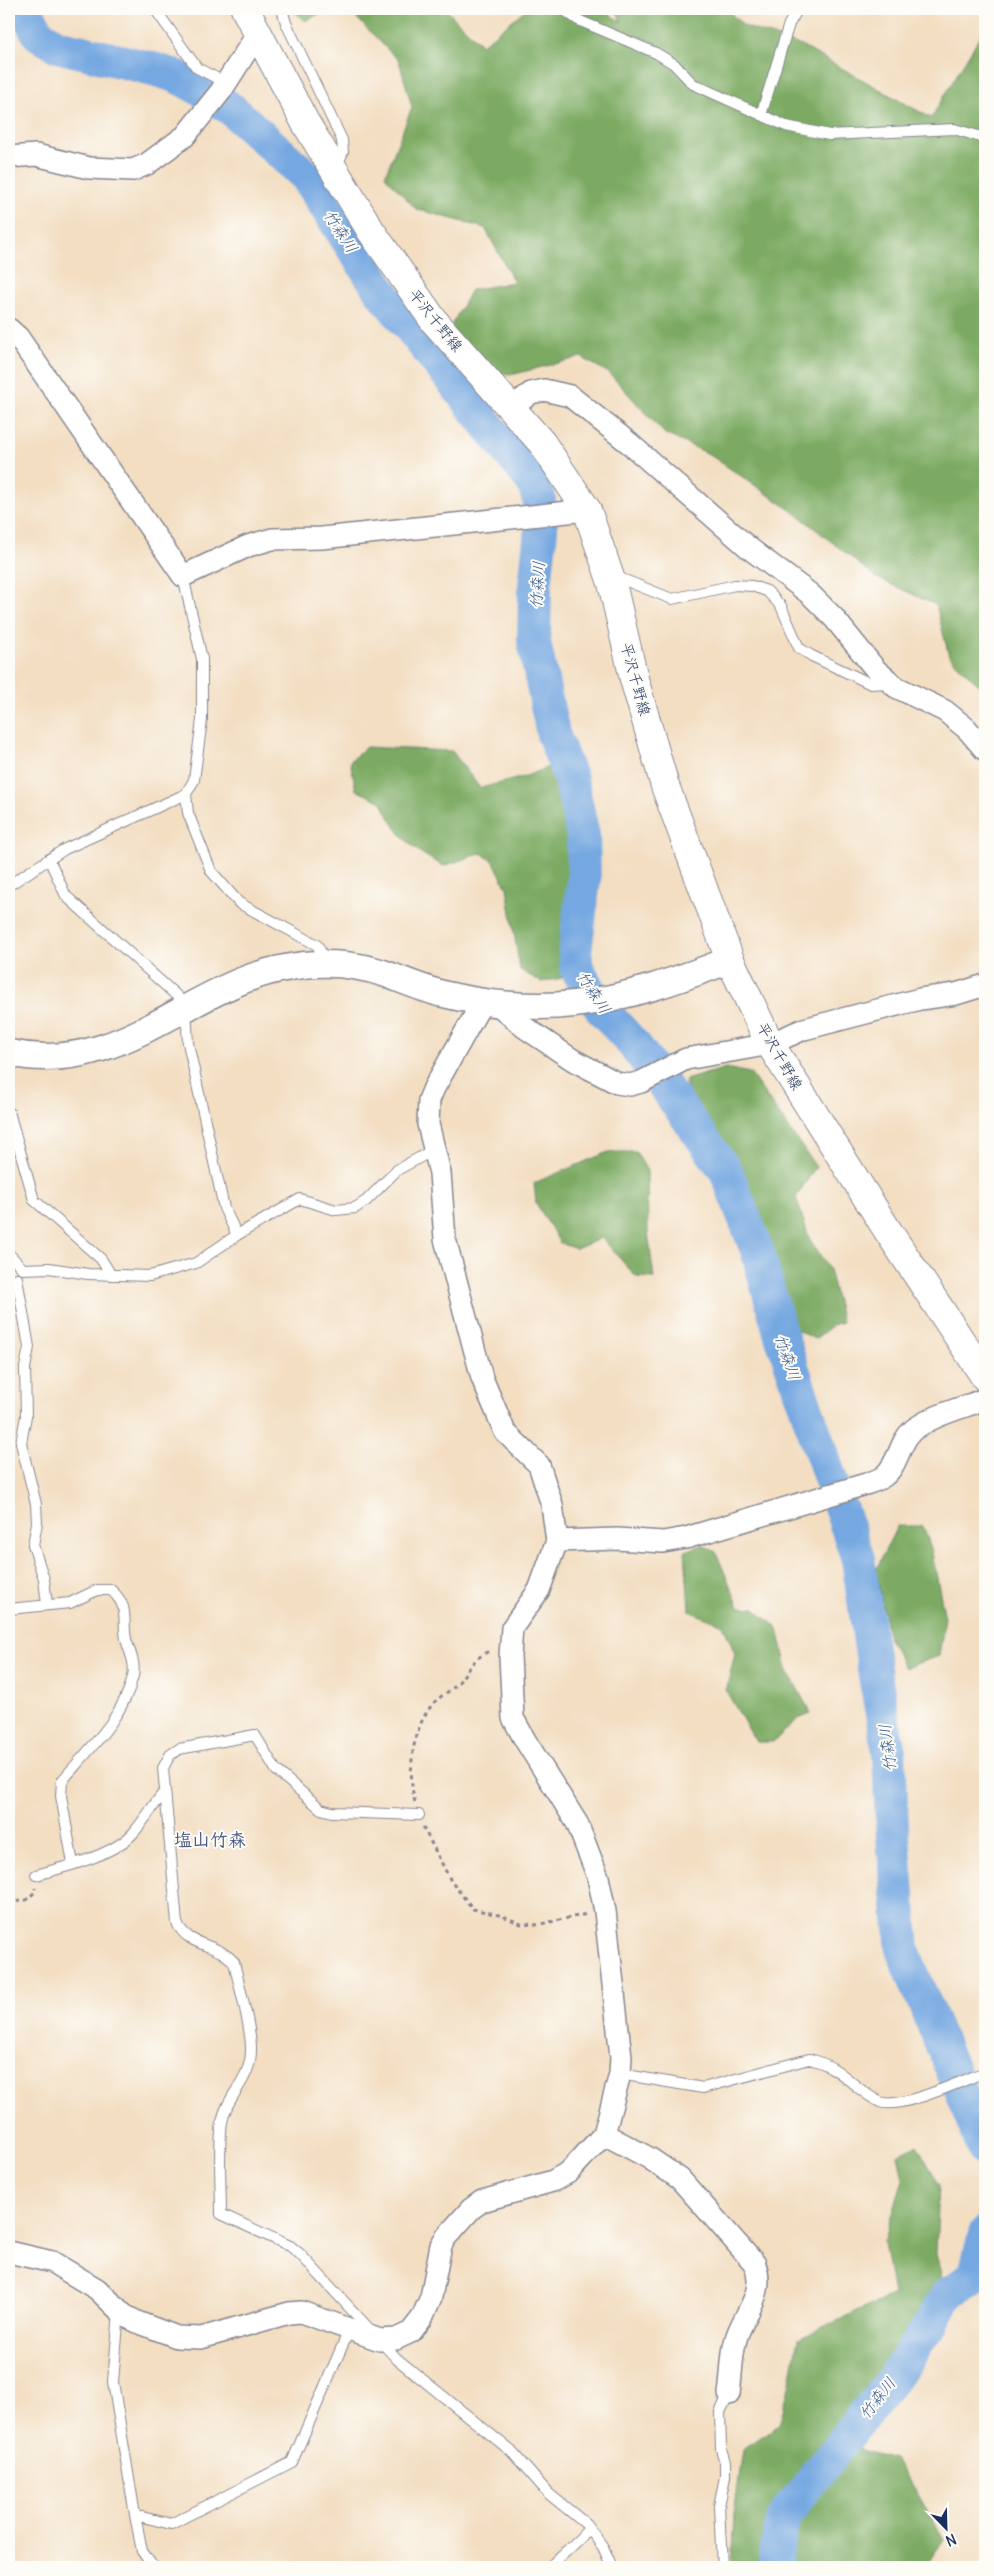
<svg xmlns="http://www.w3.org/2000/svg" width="994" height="2576" font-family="Delius,'Klee One',sans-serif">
	<rect width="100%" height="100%" fill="#fdfcf7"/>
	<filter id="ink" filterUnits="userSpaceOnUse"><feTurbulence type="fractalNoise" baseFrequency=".02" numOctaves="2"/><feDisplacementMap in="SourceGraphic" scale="10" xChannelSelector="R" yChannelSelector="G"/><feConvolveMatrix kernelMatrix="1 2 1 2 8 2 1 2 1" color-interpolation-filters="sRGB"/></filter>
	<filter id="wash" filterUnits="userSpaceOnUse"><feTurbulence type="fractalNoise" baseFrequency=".0096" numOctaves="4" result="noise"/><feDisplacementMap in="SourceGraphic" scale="20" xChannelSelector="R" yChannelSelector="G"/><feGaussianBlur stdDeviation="1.12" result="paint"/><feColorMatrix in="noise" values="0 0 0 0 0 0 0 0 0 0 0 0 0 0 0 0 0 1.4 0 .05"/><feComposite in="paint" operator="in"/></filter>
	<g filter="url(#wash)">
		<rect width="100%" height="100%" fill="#f3dec2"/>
		<path fill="#7caa62" stroke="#4c6c60" d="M292,9H329L305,21Z
			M348,9H445L482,45L526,9H600L622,22L615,9H726L744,26L802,46L931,118L983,31H985V691L949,656L936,605L877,578L794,512L707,453L665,434L609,373L581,357L515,374H484L450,328L471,290L514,282L485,228L416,209L385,176L412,107L399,61Z
			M366,747L452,751L480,788L524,777L548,767L562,783L572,839L574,887L562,978L541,982L520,970L507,888L494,862L481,853L444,866C413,851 395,834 382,802L356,790L350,761Z
			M726,1068L750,1073L816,1167L796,1197L809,1238L829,1269L842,1322L833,1325L815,1339L789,1326L753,1220L717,1139L692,1112L685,1080Z
			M608,1152H636L647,1171L648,1232L654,1278L636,1277L602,1238L576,1249L560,1243L536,1203L534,1183Z
			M897,1526H923L931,1548L945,1618L939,1656L905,1668L889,1639L876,1570Z
			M703,1545L716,1552L739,1607L755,1608L778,1629L787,1669L811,1714L798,1719L773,1742H756L726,1691L735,1654L723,1625L689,1611L685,1551Z
			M917,2145L939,2184L936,2254L943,2280L885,2366L841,2422L861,2450L894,2459L917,2493L944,2539L926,2567H731L734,2514L743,2449L779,2425L789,2387L798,2339L893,2295L884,2242L903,2180L898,2154Z"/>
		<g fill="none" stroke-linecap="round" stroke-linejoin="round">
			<path stroke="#75a7e1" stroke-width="34" d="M26,9L38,34L57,46L153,69L176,76L202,90L230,108L306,176L380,290L533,482L539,499L541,530L535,586L534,642L553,734L571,780L583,835L584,879L575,952L577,969L601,1008L636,1047L726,1171L757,1250L780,1332L858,1559L875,1676L889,1752L892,1826L903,1951L985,2150
				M773,2567L784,2516L892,2380L932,2322L948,2293L975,2275L985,2234"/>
		</g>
	</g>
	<g filter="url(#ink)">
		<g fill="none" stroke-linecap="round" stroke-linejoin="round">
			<defs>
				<path id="service" d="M155,9L197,68L226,83
					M282,9L286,23L342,140L343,152L336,168
					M563,9L578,20L656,53L674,64L693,84L786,126L829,135L954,129L985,138
					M761,115L789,24L798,9
					M183,576L202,659V720L194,780L186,794L188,813L211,871L239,903L317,945L326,961
					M614,582L622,579L672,599L735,585L752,586L767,591L781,606L799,648L812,656L871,684L887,683
					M49,859L66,896L178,997L186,1009L188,1043L224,1208L237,1235
					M9,885L65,849L186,794
					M9,1112L34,1200L101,1259L111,1275
					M9,1254L23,1269L49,1268L88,1274L150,1276L196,1263L237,1235L300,1199L336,1210L355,1208L366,1201L397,1170L435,1149
					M17,1278L29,1347L25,1368L26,1416L21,1443L36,1504L37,1523L33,1545L44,1579L47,1605
					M9,1609L70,1603L97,1590H111C130,1607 122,1617 126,1639C129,1651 136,1663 133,1676C124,1717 88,1750 62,1781L61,1796L73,1864
					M419,1815L332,1812L321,1809L276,1770L255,1735L179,1749L170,1755L163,1768L177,1923C189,1948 216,1942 234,1962C239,1986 251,2025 251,2048C252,2080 227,2094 222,2122C218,2150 221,2185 221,2214L290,2246L300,2254L397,2359L511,2451L549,2494L586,2524L603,2547L612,2567
					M36,1875C65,1867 116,1855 135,1831C146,1818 154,1804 165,1791
					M620,2074L703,2088L809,2059C842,2066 853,2089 880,2102C900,2110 964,2080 985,2072
					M119,2312L113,2382L135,2515L142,2551L153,2567
					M135,2515L171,2524L292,2462L350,2328
					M550,2567C562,2553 578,2543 589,2528
					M722,2567L719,2506L725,2477V2462L721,2449L720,2412L729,2394"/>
				<path id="minor" d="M9,157L36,155L89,168L133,170L147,164L185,136L221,91L258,33
					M9,329L18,337L183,576L248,546L272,539L322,538L587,510
					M512,407L531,393L544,390L570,396L629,443L749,548L810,594L834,618L876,670L896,687L945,711L967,729L985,750
					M495,1002L524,1027L573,1060L617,1083L630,1085L641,1082L686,1059L770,1044L804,1029L920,999L956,994L985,985
					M557,1541L617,1539L663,1542L686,1538L866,1484C872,1482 879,1480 884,1476C899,1464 899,1442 913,1430C933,1415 962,1408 985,1399
					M604,2134L649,2158L680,2179L755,2264C765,2292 748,2308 738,2333C731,2350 732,2374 729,2394
					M9,2252L52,2262L97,2289L124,2315L137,2322L177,2337L201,2338L289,2313L301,2312L380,2340L396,2339L411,2332L422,2318L431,2297L441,2245L446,2237L471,2209L482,2201L553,2181L569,2172L604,2134L620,2074L621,2057L605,1911L598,1877L577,1823L525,1740L513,1718L510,1656L512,1628L539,1590L557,1541L552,1505L539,1465L505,1432L482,1378L445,1239L440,1173L428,1124L429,1100L434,1088L483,1001"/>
				<path id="tertiary" d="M9,1053C120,1077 187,986 285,968C318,961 354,963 386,974C405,981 423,989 443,994C484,1004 532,1009 574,1004C628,998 680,979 730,960"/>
				<path id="secondary" d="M245,9L305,122L371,231L434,321L542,443L587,510L612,583L634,679L665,786L730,960L770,1044L886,1228L985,1377"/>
			</defs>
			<use href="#service" stroke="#878690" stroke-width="12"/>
			<use href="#minor" stroke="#878690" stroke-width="24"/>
			<use href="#tertiary" stroke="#878690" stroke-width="29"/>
			<use href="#secondary" stroke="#878690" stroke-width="30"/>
			<path stroke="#878690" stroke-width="3" stroke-dasharray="4 4" stroke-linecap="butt" d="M415,1802C407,1773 412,1727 433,1704C440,1695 452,1691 459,1682C469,1668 474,1658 491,1650
				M423,1827L451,1881L473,1909L503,1916L521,1924L536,1925L587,1914
				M9,1903L26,1900L35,1892V1888"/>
			<use href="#service" stroke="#fff" stroke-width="10"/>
			<use href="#minor" stroke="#fff" stroke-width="21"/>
			<use href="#tertiary" stroke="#fff" stroke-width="26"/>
			<use href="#secondary" stroke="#fff" stroke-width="28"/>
		</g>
	</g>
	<g text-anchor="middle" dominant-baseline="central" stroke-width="4" stroke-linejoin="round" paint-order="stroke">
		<g font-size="15" fill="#1b2f5e" stroke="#fdfcf7">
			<text transform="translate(436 320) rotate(51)">平沢千野線</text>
			<text transform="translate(636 679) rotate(75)">平沢千野線</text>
			<text transform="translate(780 1056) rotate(60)">平沢千野線</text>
		</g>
		<g font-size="16" font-style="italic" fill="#3a598c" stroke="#fdfcf7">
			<text transform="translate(341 231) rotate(57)">竹森川</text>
			<text transform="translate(537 585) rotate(-86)">竹森川</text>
			<text transform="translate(594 992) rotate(57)">竹森川</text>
			<text transform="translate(788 1357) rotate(71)">竹森川</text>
			<text transform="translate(887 1748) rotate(-97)">竹森川</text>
			<text transform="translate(877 2398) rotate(-52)">竹森川</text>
		</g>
		<g font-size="18" font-weight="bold" fill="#4b5686" stroke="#fdfcf7">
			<text x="210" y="1839">塩山竹森</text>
		</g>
	</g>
	<rect width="994" height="2576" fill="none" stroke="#fdfcf7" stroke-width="30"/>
	<g transform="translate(946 2528) rotate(157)" stroke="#fdfcf7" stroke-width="4" paint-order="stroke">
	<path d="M0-4L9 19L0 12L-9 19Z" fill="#1b2f5e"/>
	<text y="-8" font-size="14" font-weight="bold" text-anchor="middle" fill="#1b2f5e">N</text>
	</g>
</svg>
